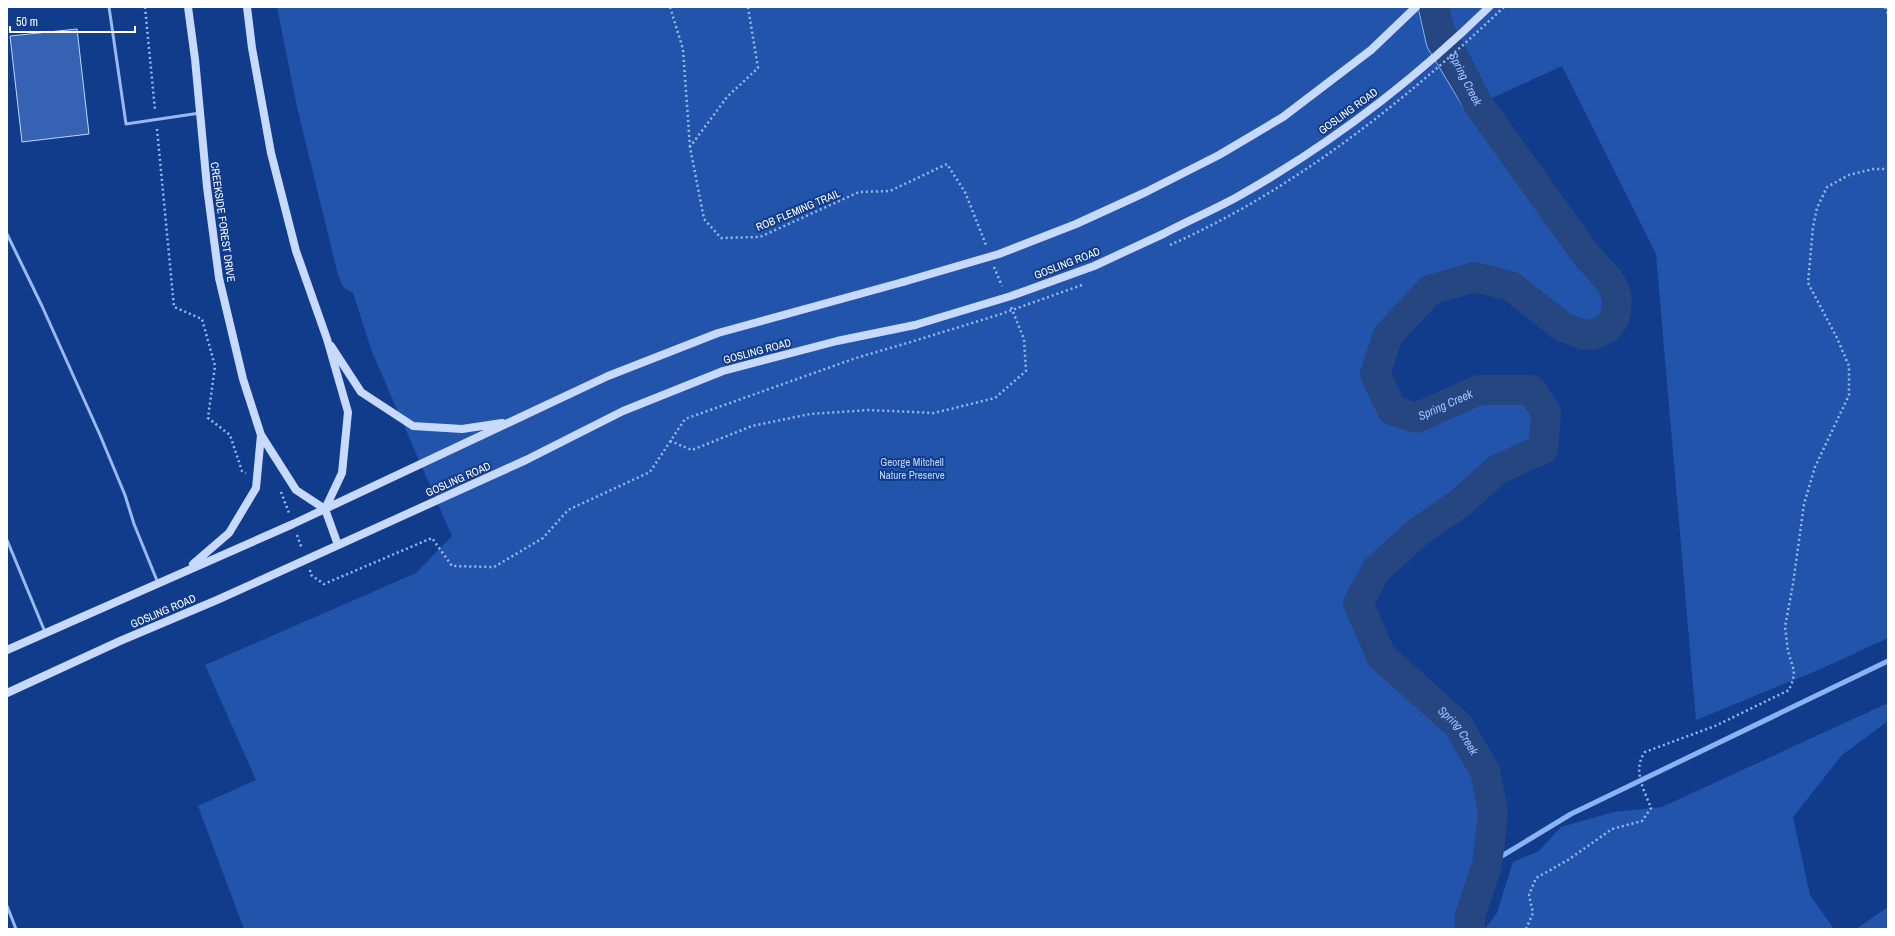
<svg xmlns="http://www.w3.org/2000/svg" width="1895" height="936" font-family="'Archivo Narrow',sans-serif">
	<rect width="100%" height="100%" fill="#113c8c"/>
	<path fill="#2354ab" d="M277,7H1888V638L1823,668L1696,720L1656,254L1562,66L1479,104L1587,256L1608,279L1614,289L1617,301L1613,321L1606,329L1592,335L1573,331L1533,305L1511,286L1475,277L1430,290L1388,335L1375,374L1392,410L1416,418L1479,390H1532L1546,413L1543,449L1498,469L1460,503L1418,532L1377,569L1358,603L1381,656L1458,725L1485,771L1493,813L1487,865L1470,916V929H244L198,806L256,780L205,665L416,573L452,536L372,352L353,293L344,288L338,275L297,107Z
		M1888,703V721L1842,755L1793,817L1810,895L1834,929H1485L1497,913L1513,862L1539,851L1561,827L1614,812L1662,807Z
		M1888,907V929H1856Z"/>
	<path fill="#264681" stroke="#8ab2f5" d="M1418,7H1442C1451,35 1465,57 1482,81L1465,110L1427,47Z"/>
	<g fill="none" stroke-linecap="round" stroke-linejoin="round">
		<path stroke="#8ab2f5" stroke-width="5" d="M1487,865L1571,814L1888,661"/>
		<path stroke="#264681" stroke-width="30" id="s1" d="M1434,7L1439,28L1478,104L1587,256L1608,279L1614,289L1617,301L1616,311L1613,321L1606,329L1592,335L1582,334L1563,327L1511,286L1475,277L1430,290L1388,335L1375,374L1392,410L1416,418L1479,390H1532L1546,413L1543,449L1498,469L1460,503L1418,532L1377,569L1358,603L1381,656L1458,725L1485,771L1493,813L1487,865L1470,916V929"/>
	</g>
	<path fill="#3562b3" stroke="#bfd6fd" d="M77,29L89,134L22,142L10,36Z"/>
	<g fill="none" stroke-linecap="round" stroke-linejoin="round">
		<path stroke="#98b9f1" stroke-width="2.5" stroke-dasharray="2 3" stroke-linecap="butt" d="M145,7L155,110
			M670,7L683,49L690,147
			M748,7L758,68L727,97L690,147L704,219L721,238L760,237L859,192L890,191L947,164L965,192L986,245
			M1885,7L1888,14
			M157,129L174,307L202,319L215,366L208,418L230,435L242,471L246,473
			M994,267L1002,286
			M670,441L692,450L752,426L810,414L869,410L934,413L995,398L1026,371L1024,339L1011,307
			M281,492L289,513
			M297,535L302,549
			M310,570L311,575L324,584L432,538L452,566L494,567L543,538L568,510L650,472L685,419L856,358L914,341
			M1526,929L1533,913L1529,895L1536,878L1568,860L1612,829L1642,821L1651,808C1644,790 1632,769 1645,752L1715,726L1789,690L1793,680L1794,671L1788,651L1785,627L1793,584L1804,504L1815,467L1849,395V366L1837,338L1808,283L1813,227L1817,208L1827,187L1849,175L1873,169H1888"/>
		<path stroke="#98b9f1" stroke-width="3" d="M109,7L126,124L200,113
			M7,234L42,306L100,435L125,495L134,524L158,583
			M7,540L45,632
			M7,906L16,929"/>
		<path stroke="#c7d9fc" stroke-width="8" d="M188,7L195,59L207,187L219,278L243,379L261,435L296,490L325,509L338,545
			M247,7L252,48L271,153L296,251L327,339L348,412L342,473L325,509
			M1163,234C1188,221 1213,210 1237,197C1328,146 1414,80 1489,7
			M331,346L361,392L413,426L462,429L502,423
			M193,564L229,533L256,488L261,435
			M7,650L293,524L608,376L718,333L903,282
			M7,693L120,641L217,600L526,460L623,411L723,371L837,341L915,325"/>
		<path stroke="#98b9f1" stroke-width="2.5" stroke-dasharray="2 3" stroke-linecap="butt" d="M1170,245C1296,189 1405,101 1504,7
			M914,341L998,315L1082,285"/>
		<path stroke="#c7d9fc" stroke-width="8" d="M903,282L999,254L1076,224L1146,192L1219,155L1283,117L1371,50L1416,7
			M915,325L1011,296L1094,266L1163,234"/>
	</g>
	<g text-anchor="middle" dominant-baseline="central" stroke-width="4" stroke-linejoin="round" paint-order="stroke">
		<g font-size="11" fill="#fff" stroke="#113c8c">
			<text transform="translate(1348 111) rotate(-36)">GOSLING ROAD</text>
			<text transform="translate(798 210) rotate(-23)">ROB FLEMING TRAIL</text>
			<text transform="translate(223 222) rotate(82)">CREEKSIDE FOREST DRIVE</text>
			<text transform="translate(1067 263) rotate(-21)">GOSLING ROAD</text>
			<text transform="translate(757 351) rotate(-15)">GOSLING ROAD</text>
			<text transform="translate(458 479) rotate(-24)">GOSLING ROAD</text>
			<text transform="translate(163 611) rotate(-23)">GOSLING ROAD</text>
		</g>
		<g font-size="11" fill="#bfd6fd" stroke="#113c8c">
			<text x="912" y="462">George Mitchell<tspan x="912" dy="13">Nature Preserve</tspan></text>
		</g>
		<g font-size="12" font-style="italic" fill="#a4c3f9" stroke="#113c8c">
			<text stroke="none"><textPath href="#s1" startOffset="79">Spring Creek</textPath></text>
			<text stroke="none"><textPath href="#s1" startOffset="776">Spring Creek</textPath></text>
			<text stroke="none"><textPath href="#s1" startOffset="1340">Spring Creek</textPath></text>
		</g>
	</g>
	<rect width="1895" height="936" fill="none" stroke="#ffffff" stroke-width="16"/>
	<path d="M10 26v6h125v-6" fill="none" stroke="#ffffff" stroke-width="2"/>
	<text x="16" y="26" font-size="12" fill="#ffffff" stroke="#113c8c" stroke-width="3" paint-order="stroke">50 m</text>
</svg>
